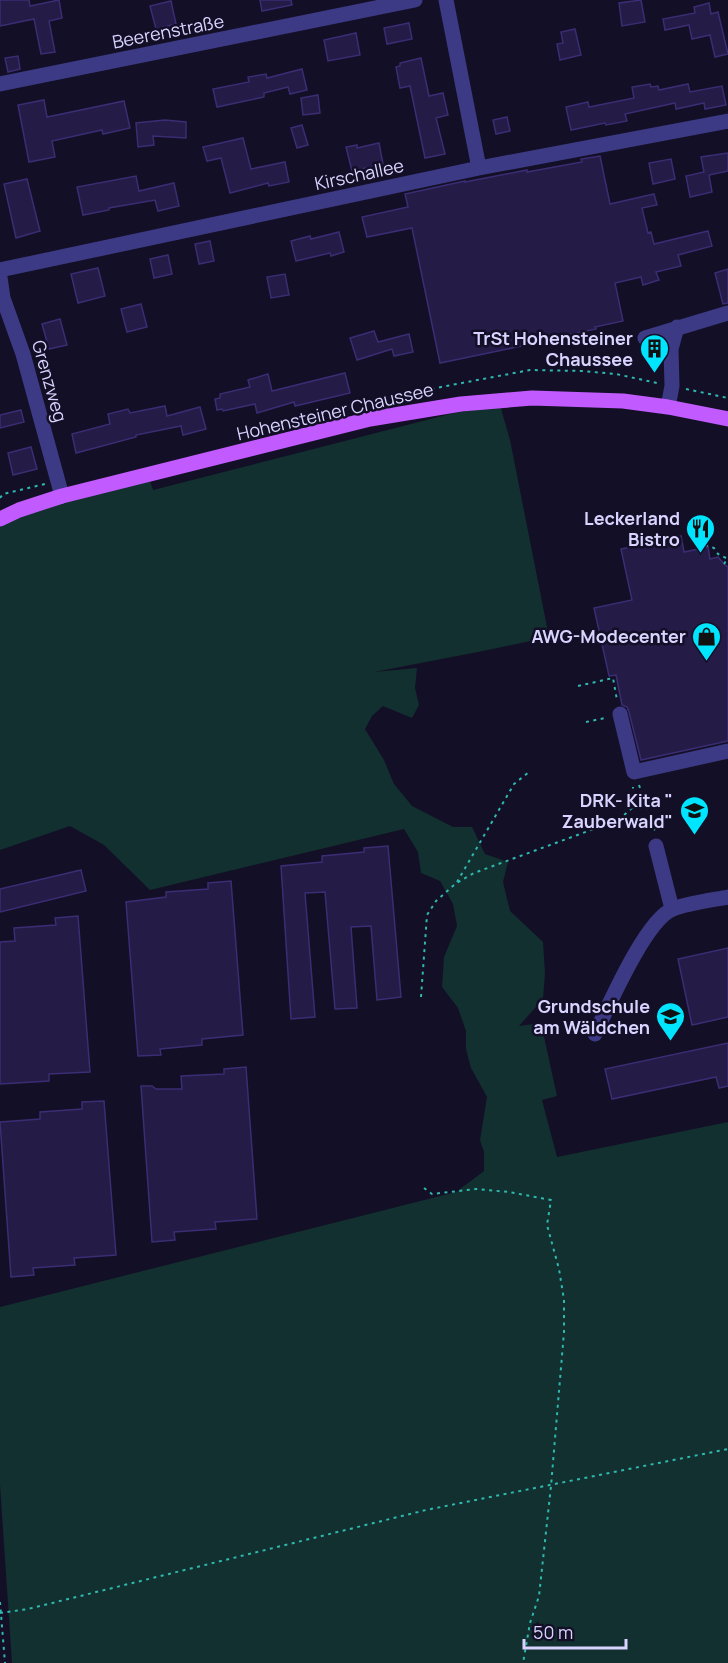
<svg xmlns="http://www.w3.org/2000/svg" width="728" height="1663" font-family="Manrope,sans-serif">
	<rect width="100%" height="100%" fill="#130f26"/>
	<path fill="#12302f" d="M500,405L510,440L549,637L483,651L374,672L417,668L415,688L419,705L412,718L383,706L372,716L365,729L384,760L394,784L412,806L453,827H472L485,854L508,862L503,882L510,911L543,942L545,973L543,999L519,1026L541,1023L557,1096L542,1100L557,1157L728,1122V1663H12L0,1485V1307L456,1192L484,1171V1152L480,1140L487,1097L471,1068L466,1049V1031L458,1008L442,987L444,957L457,926L453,904L440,881L421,873L418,852L404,829L150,890L104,845L70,826L0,850V524L17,514L150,481L153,490L450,414Z"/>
	<path fill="#241b47" stroke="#3b2d73" stroke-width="1.5" d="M0,0H29L30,6L59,0L62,18L49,21L55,52L41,54L34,19L0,26Z
		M260,0H291L292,5L262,11Z
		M641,0L645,22L622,26L619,3Z
		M171,1L176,24L156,29L150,6Z
		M709,3L711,14L718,12L728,54L715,57L710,35L692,39L689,25L665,30L663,19L695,13L694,7Z
		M409,23L412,39L387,44L384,28Z
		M575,29L581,55L560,60L557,44L563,43L561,32Z
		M356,33L360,55L328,61L324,40Z
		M18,56L20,69L8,72L5,58Z
		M421,58L429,96L443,93L448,115L436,118L445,154L425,158L410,86L400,88L396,67L400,66V63Z
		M302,69L307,90L290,94L288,87L264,93V97L217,107L213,89L249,82L248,77L266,74L267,78Z
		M650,84L651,87L658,86L659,90L688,84L690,92L722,86L726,105L705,109L704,103L676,109L675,103L625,114L627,121L606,125L605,123L571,130L566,107L588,102L589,107L634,98L632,87Z
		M318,95L320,113L303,115L301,98Z
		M44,100L47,117L124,101L130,128L103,134L102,130L52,141L55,157L29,162L18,105Z
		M507,117L510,131L496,134L493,120Z
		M165,120L186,122V138L153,136L154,145L138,147L136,123Z
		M302,125L308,145L297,148L291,128Z
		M243,138L251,169L285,162L289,182L269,186L268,183L230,193L221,158L207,161L203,147Z
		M379,143L383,164L352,171L346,147L357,145V148Z
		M728,153V171L709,175L712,192L690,197L686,176L704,172L701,157Z
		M600,156L610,204L654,194L657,205L642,208L648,233L651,232L654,244L708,231L712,246L678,255L681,266L656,272L659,280L643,285L641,277L615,283L623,321L595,327L596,329L522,344V346L440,363L412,228L367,237L362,217L408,207L405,194L465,181V182L527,170V172L582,162L581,159Z
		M671,159L675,179L653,184L649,163Z
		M136,176L139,191L174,183L179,206L158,211L155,200L109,208V210L83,215L77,187Z
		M27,179L40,231L16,238L4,184Z
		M339,232L344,252L331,256L330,253L296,261L291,241L310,236L311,239Z
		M210,241L214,261L199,264L195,244Z
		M168,255L172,274L154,278L150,259Z
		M98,268L105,296L78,303L71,274Z
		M728,269V303L723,304L715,273Z
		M285,274L289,295L271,298L267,277Z
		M141,304L147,327L127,332L121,309Z
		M60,319L67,345L49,349L42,324Z
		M374,331L378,342L409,334L413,352L394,356L392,349L357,360L350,338Z
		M345,373L350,393L295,406L294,402L257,413L255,404L223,411L222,409L217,410L215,399L220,398V394L250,387L248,380L268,374L272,391Z
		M165,406L167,416L200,407L206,429L183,435L181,426L136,435V437L76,453L72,434L110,424L108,414L128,409L130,413Z
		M21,410L24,422L0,428V415Z
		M31,447L37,469L13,475L8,453Z
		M681,536L684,552L708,547L710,559L718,557L724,564L728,567V741L641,760L629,712L627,707L622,705L616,675L609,676L594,608L632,600L621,549Z
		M388,846L401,997L377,1000L371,926L351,927L357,1008L335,1009L325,892L305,893L315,1017L291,1019L281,866L322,862V856L364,852V848Z
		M81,870L86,891L0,912V889Z
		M231,881L243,1035L202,1039V1045L160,1049L161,1055L138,1056L126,902L166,897V892L208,889V883Z
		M78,916L90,1072L49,1074V1081L0,1084V942L15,941L14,928L56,925L55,918Z
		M728,948V1017L692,1025L678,959Z
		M728,1043V1086L719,1088L716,1077L612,1099L605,1069Z
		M246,1067L257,1219L215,1222L216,1229L174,1232L175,1240L152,1242L141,1086H152L156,1089H182L181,1076L224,1074V1069Z
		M104,1101L116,1255L74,1258L75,1265L33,1268L34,1275L11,1277L0,1122L40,1119V1112L82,1109V1102Z"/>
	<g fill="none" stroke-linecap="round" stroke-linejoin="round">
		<path stroke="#2fb8b0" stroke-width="2" stroke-dasharray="3 4.5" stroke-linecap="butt" d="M686,389L728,398
			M403,398L441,387L530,370L582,371L616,374L657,383
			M0,498L3,494L45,484
			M691,540L714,548L718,554L728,559
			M724,564L727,559
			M578,686L613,678L617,700
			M586,722L605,718
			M639,785L655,831
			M457,882L514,784L529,772
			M421,997L427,915L436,901L455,884L474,873L610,823L623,816L632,808L633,787
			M424,1188L432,1194L476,1189L509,1192L551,1200L547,1225L559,1269L564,1300V1332L551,1486L539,1596L530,1623L523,1663
			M0,1602L5,1663
			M0,1613L28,1609L426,1510L728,1449"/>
		<path stroke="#3d3a85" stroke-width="15" d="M446,0L479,168
			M0,84L415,0
			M0,270L479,168L728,121
			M0,277L3,298L23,354L62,496
			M645,338L728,313
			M668,407L672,386L671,349L677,327
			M620,714L634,772L728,751
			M656,846L672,909
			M595,1034C609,1005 646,919 673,909C688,903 712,900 728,897"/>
		<path stroke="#c25bff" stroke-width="15" d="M0,519L19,510L62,496L370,419L461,404L532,398L623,401L668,407L728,419"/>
	</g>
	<defs>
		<symbol id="building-pin" viewBox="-11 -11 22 30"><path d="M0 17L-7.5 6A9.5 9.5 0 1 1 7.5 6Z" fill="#00e5ff" stroke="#130f26"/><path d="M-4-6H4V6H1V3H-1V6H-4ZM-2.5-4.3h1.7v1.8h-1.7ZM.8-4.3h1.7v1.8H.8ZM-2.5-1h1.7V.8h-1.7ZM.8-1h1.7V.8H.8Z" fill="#111"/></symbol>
		<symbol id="restaurant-pin" viewBox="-11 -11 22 30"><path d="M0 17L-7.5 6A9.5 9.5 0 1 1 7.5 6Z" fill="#00e5ff" stroke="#130f26"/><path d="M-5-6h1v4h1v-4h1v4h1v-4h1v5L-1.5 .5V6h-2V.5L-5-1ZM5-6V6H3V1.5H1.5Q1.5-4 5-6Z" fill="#111"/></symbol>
		<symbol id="shop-pin" viewBox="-11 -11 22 30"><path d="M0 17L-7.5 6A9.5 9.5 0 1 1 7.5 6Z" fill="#00e5ff" stroke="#130f26"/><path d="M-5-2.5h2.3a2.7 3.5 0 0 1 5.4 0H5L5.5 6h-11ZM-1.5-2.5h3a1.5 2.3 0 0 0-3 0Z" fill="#111"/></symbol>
		<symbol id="school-pin" viewBox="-11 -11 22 30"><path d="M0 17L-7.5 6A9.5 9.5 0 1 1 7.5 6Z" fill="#00e5ff" stroke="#130f26"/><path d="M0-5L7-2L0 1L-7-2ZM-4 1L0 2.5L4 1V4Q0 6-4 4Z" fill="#111"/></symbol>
	</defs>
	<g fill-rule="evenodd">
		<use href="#building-pin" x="638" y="332" width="33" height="45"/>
		<use href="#restaurant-pin" x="684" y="512" width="33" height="45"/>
		<use href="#shop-pin" x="690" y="620" width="33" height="45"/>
		<use href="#school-pin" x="678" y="794" width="33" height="45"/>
		<use href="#school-pin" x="654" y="1000" width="33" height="45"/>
	</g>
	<g text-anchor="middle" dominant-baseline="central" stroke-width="5" stroke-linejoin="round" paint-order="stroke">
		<g font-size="18" fill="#d9d4ff" stroke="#130f26">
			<text transform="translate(168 31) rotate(-11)">Beerenstraße</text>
			<text transform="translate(359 174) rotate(-12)">Kirschallee</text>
			<text transform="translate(50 381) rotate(74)">Grenzweg</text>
			<text transform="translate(335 411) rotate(-13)">Hohensteiner Chaussee</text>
		</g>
		<g font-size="18" font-weight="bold" fill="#d9d4ff" stroke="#130f26" text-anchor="end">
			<text x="633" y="338">TrSt Hohensteiner<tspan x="633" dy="21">Chaussee</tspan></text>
			<text x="680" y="518">Leckerland<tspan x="680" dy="21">Bistro</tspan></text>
			<text x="686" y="636">AWG-Modecenter</text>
			<text x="673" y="800">DRK- Kita "<tspan x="673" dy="21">Zauberwald"</tspan></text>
			<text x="650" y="1006">Grundschule<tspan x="650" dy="21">am Wäldchen</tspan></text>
		</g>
	</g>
	<path d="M524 1639v9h102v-9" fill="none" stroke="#d9d4ff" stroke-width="3"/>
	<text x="533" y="1639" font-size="18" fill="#d9d4ff" stroke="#130f26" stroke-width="4.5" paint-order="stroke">50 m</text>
</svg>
